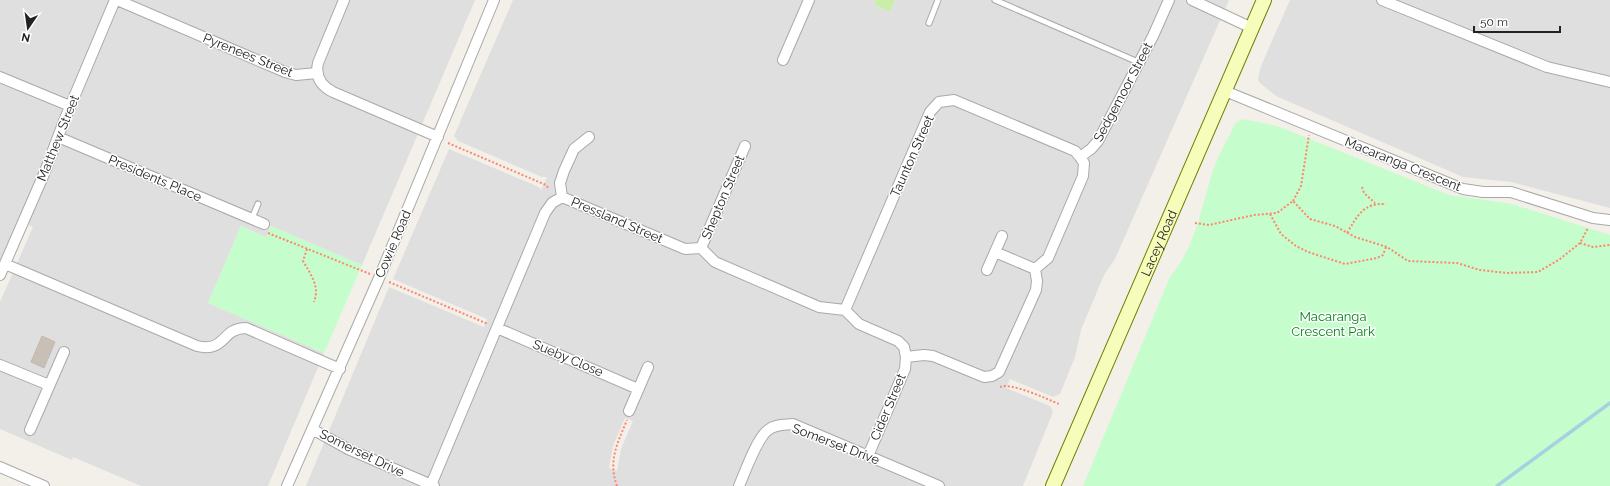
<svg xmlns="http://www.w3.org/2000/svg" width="1610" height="486" font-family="Raleway,sans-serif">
	<rect width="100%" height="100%" fill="#f2f0e8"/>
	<path fill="#e0dfdf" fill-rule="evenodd" d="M0,0H475L362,265L271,226L266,237L241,226L208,303L324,353L268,486H141L73,457L72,460L0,429V302L33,227L18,220L0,261Z
		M513,0H876L874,5L890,12L895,0H1229L1115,259L1104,275L1081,330L1075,357L1060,394L1053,397L1010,379L1006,388L1050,406L1053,412L1023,486H306L389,287L484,327L487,319L393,279L449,149L539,187L541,190L547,177H542L458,141L454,136ZM625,418L633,421L621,449L617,471L609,468L613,446Z
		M1290,0H1610V208L1511,182L1463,177L1276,96L1259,82L1258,78L1261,66Z"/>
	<path fill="#c9eeac" d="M876,0H895L890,12L874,5Z"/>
	<path fill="#c5fdcd" d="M1242,119L1277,126L1449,195L1512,204L1610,235V486H1083L1170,277C1195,247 1200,213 1211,177C1216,159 1227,141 1235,124Z
		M241,226L266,237L271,226L362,265L324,353L208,303Z"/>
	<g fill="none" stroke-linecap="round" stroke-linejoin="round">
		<path stroke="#a7d1e2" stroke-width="3.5" d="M1497,486L1610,403"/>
	</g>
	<path fill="#c8c0b7" stroke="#c5b7a9" d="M42,336L55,342L44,368L31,362Z"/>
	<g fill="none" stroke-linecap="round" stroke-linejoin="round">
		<defs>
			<path id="lane" d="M995,0L1138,62
				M929,23L938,0
				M252,218L258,204"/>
			<path id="street" d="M117,0L285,72L296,75L317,73
				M344,0L318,63C315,77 321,86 333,92L438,137
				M1192,0L1252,28
				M1382,0L1547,67L1610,82
				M783,60L809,0
				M0,77L70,106
				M1225,91L1463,189L1483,192H1511L1593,218L1610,220
				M58,137L264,224
				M562,197L560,183L564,171L574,149L589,137
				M701,248L745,146
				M995,252L1035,269
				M5,264L197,346C226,353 221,328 246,328L340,369
				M987,270L1002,236
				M0,275L44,174L64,121L115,0
				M845,310L930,112L939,102L954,100L1075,151L1080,157
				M497,328L638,389
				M906,357L924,355L933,356L984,377L992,376L999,372L1036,290L1037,281L1035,269L1048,258L1083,176L1084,163L1080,157L1091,149L1098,141L1153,36L1169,0
				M0,365L49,385
				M629,411L648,367
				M312,429L348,449L434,486
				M30,430L64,352
				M0,467L44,486
				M431,485L545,213L552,203L562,197L685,249L701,248L715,262L819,307L845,310L859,324L898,341L904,347L906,357L905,369L868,456
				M287,486L379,278L494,0
				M739,486C745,472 757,438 768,430C775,424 785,425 793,424L939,486"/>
			<g id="secondary">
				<path id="s1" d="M1053,486L1264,0"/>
			</g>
		</defs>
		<use href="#lane" stroke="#a9a9a9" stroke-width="7"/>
		<use href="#street" stroke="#a9a9a9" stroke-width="12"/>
		<use href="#secondary" stroke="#6c8200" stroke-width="16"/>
		<path stroke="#ff856d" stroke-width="2" stroke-dasharray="2 2" stroke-linecap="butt" d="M448,143L546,185L549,189
			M1362,187L1364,193L1375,203
			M1293,201L1301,186L1309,135
			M1270,214L1281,234L1296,246L1308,252L1345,264L1377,258L1383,255L1386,247
			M1195,223L1209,225L1254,215L1277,213L1293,201L1310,219L1335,226L1355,237L1387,247L1408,261L1457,263L1480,270L1507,273L1538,272L1560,259L1580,243L1588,228
			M268,233L370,274
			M1347,233C1358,215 1363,203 1386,204
			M1580,243L1593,247L1610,245
			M307,249L303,261C311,275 320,286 314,302
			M389,282L488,324
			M1000,387C1011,382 1047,399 1059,404
			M617,486C608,461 617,444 627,420"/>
		<use href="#lane" stroke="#fff" stroke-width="5"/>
		<use href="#street" stroke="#fff" stroke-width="10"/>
		<use href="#secondary" stroke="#f6fdbb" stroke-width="14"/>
	</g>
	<g text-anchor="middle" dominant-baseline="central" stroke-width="3" stroke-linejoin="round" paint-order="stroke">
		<g font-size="13" fill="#222" stroke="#fff">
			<text transform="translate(248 55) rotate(22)">Pyrenees Street</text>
			<text transform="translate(1123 92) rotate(-62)">Sedgemoor Street</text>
			<text transform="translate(58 138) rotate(-68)">Matthew Street</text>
			<text transform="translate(912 156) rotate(-66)">Taunton Street</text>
			<text transform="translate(1403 164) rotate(22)">Macaranga Crescent</text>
			<text transform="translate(155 178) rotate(23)">Presidents Place</text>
			<text transform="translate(723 197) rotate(-67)">Shepton Street</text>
			<text transform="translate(617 220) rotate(23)">Pressland Street</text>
			<text stroke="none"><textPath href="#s1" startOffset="265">Lacey Road</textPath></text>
			<text transform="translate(393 244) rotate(-67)">Cowie Road</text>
			<text transform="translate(568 358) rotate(23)">Sueby Close</text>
			<text transform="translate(888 407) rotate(-67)">Cider Street</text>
			<text transform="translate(836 444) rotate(21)">Somerset Drive</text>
			<text transform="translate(362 453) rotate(26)">Somerset Drive</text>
		</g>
		<g font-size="13" fill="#068518" stroke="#fff">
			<text x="1333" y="316">Macaranga<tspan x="1333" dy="15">Crescent Park</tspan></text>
		</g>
	</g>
	<g transform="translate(28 28) rotate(193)" stroke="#ffffff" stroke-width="3" paint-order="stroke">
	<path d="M0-3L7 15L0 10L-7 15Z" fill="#222222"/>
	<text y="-6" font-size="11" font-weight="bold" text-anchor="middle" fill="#222222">N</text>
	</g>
	<path d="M1474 26v6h86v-6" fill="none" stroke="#222222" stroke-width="2"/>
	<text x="1480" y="26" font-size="12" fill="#222222" stroke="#ffffff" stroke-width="3" paint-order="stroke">50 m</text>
</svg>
